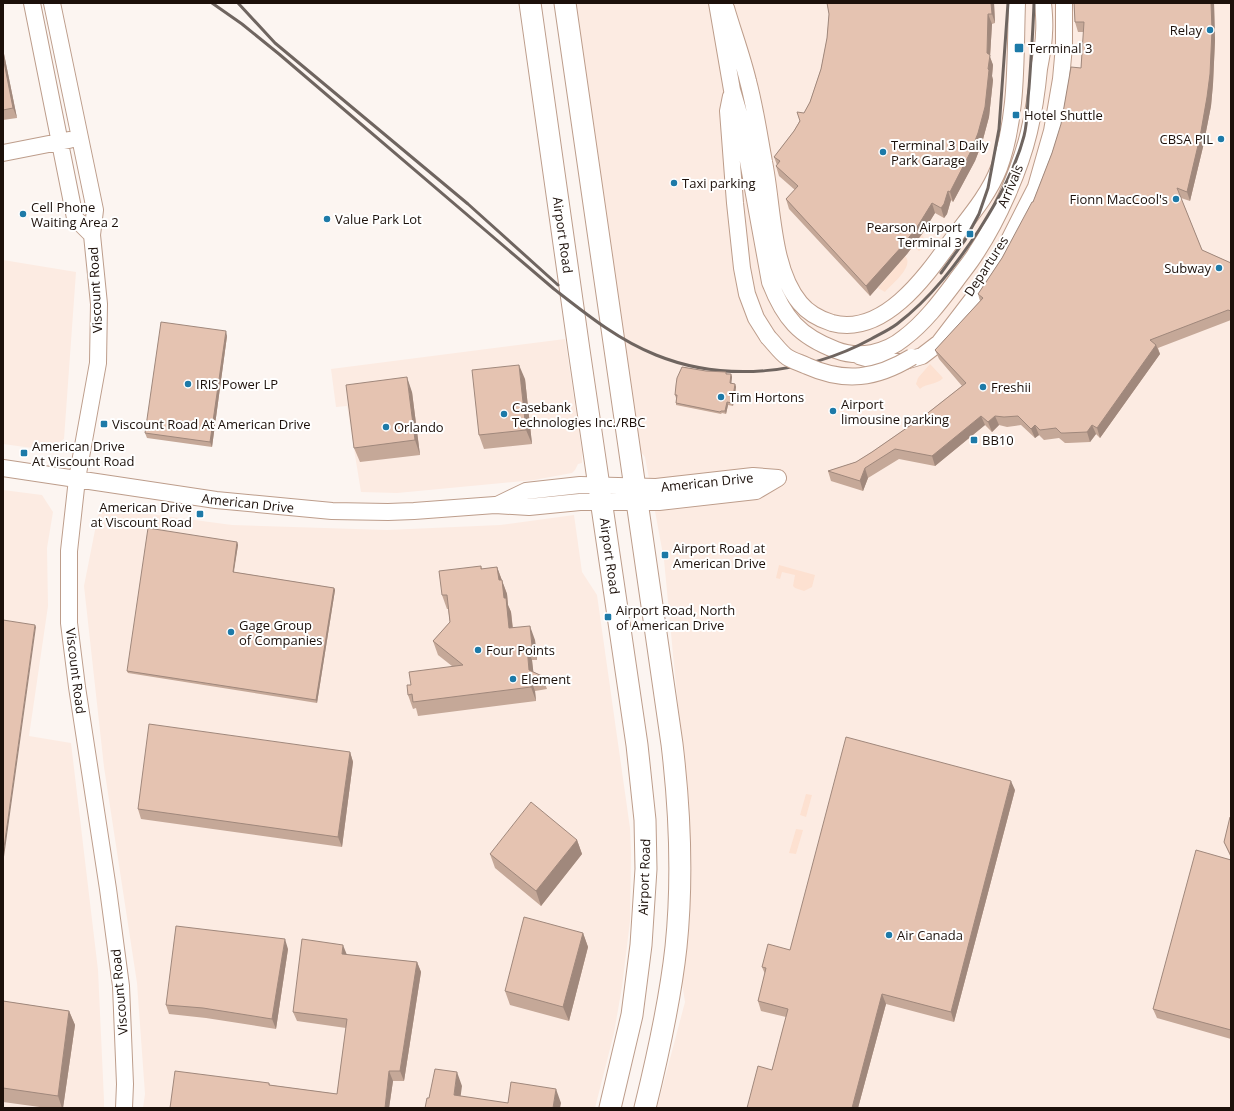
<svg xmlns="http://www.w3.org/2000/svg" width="1234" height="1111" font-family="'Open Sans',sans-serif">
	<rect width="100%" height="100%" fill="#fcf5f1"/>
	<path fill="#fcebe2" d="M574,3H1231V1108H657L685,1002L681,977L684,769L664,560L645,457L641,452L638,445Z
		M3,260L76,272L64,439L47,450L3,444Z
		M565,339L582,452V463L578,464L575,470L572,473L534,480L397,493L361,492L347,406L336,407L331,369Z
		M3,490L42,495L53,512L47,548L48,606L29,736L71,743L98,970L104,1100V1108H3Z
		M105,508L232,525L387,530L500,525L574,515L582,572L597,595L630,828L631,853L630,921L622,987L614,1033L595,1108H143L145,1094L137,983L104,767L84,586L98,515Z"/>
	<path fill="#fde1d1" d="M922,234L925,241L922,249L919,251L913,246Z
		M905,256C915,266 892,284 885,292L878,288Z
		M930,364L943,378C937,385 926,383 920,389L916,384L918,378Z
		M779,565L815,575L812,587L804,591L795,588L793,586L795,575L782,572L780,579L776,578Z
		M806,794L812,795L806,817L800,815Z
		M796,829L803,830L796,854L789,853Z"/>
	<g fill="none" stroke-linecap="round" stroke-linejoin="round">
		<defs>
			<path id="minor" d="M32,3L75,218L92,235
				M52,3L95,210L92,235L99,304L98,363L77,479L69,551V623L77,687L108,889L121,986L125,1084L124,1108
				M717,3L732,90L740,117L770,282C784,318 799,336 836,350C859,359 886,353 904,338C924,323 940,302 955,282C962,272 970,263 976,253C998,220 1020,170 1029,132C1034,111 1037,90 1039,69C1041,57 1044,45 1044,33C1045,23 1044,13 1043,3
				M726,8C733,32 742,56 748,81C755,107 759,135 764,162C773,205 771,268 800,303C809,314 819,319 832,323C885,337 928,273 954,237C971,215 989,194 999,168C1018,116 1015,57 1017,3
				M731,96L728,111L735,203L742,268L747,294L756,318L768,337
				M3,153L69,140
				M859,356L880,362H902L922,356L939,343L978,292L998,262L1036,187L1052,131L1061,79L1064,46V3
				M3,468L216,500L332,511L388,512L414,511L495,505L529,507L580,502H659L756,491L778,478
				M497,505L526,491L580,485L656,487L753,476L778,478"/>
			<path id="major" d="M530,3L579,350L637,745L645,820L646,869L641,945L632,1015L610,1108
				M565,3L672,744C680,811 683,879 676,947C670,1002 658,1055 645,1108"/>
		</defs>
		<use href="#minor" stroke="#bd9d8b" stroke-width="18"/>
		<use href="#major" stroke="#bd9d8b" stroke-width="23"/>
		<use href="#minor" stroke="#fff" stroke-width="16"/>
		<use href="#major" stroke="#fff" stroke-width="21"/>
		<path stroke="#6f6560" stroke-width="3" d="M212,3L242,24L279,54L554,289C586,314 618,340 656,355C725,383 807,374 871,339C880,334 889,330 897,324C931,298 956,265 979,230C998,200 1015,170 1024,136C1028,121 1027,104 1029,88C1031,60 1033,31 1034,3
			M238,3L275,43L468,204L558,285
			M941,273L965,240L979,214L988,188L999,129L1008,3"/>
		<defs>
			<path id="minor-bridge" d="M768,337C774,343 780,352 787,357C793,361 801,363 807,366C845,383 876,379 912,357"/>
		</defs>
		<use href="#minor-bridge" stroke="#bd9d8b" stroke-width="18" stroke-linecap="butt"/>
		<use href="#minor-bridge" stroke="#fff" stroke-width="16"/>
	</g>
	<path fill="#c5a898" d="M827,3H994L995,23L992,24L990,57L993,65L992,76L993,80L989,117L982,143L975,161L953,202L951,200L947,214L944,218L935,213L922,234L907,254L870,296L789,209L786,199L795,190L779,176L776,166L777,165L774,157L794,131L810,102L821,69L827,38L829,14Z
		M1074,3H1214L1215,40L1213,84L1211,106L1203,147L1190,201L1181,198L1202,250L1231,263V320L1158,348L1160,354L1100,438L1096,434L1090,442L1068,443H1065L1059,438L1044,440L1039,435L1035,438L1021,425L1007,427L999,425L992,432L985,425L935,466L899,459L868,478L863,491L831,481L828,471L856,462L872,452L924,416L962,386L939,359L935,350L980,301L978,294L1002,258L1033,202L1052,153L1081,68L1084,32H1078L1075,22Z
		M3,49L17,118L3,120Z
		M227,336L212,447L147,438L145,433Z
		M706,371L731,374L732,377L731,383L735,384L736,387L733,406L728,405L726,414L722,413L721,414L676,405V398L675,395Z
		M525,379L532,444L484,449L479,435Z
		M412,392L420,455L360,462L354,448Z
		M237,542L238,545L234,572L334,588L335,590L317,703L128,673L127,671Z
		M481,566L482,569L497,567L507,594L508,605L511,612L513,628L535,640L537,660H532L533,672L542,676L547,689L535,691L536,701L418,716L416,708L413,709L408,695L411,685L452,666L438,655L433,641L450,622L448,609H447L442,595Z
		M350,752L353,762L342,847L141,819L138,809Z
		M1015,790L954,1022L886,1004L858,1108L772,1070L786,1017L761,1011L758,1001L765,974L762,967L790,950Z
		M1231,817V858L1224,842Z
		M577,840L582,854L541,906L495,868L490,854Z
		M1231,860V1039L1157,1018L1153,1009Z
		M583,933L588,947L569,1021L510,1005L505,991Z
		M288,949L276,1029L206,1018L169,1014L166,1005Z
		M347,955L417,962L421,972L404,1081H393L389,1108H170L269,1083L270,1085L337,1094L346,1028L297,1021L293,1012Z
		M3,1001L69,1011L75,1025L63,1108H47L3,1102Z"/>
	<path fill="#a0887c" d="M991,3H994L995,23L992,14Z
		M1211,3H1214L1215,40L1213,84L1211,106L1203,147L1190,201L1187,192Z
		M988,14L992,24L990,57L993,65L992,76L993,80L989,117L982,143L975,161L953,202L950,192L988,69L987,53Z
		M3,49L17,118L13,108L3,57Z
		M948,191L951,200L947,214L944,218L941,208Z
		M932,203L935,213L922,234L907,254L870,296L866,286Z
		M226,331L227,336L212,447L210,442Z
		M1156,345L1160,354L1100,438L1097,428Z
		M519,365L525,379L532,444L526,430Z
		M731,374L732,377L731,386L730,383Z
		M407,377L412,392L420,455L415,440Z
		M735,384L736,387L733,406L732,403Z
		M727,402L728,405L726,414L725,411Z
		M981,416L985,425L935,466L932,456Z
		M995,416L999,425L992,432L988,422Z
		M1035,425L1039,435L1035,438L1031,429Z
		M1092,425L1096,434L1090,442L1087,432Z
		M865,468L868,478L863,491L860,481Z
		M237,542L238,545L233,575V572Z
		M497,567L507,594L508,605L511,612L514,642L509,628L499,580Z
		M334,588L335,590L317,703L316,700Z
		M35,625L36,627L3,864V855Z
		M530,626L535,640L537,660L532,646Z
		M527,647L532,660L534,677L529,670Z
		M530,677L535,691L536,701L531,687Z
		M350,752L353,762L342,847L338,837Z
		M1011,781L1015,790L954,1022L951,1012Z
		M577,840L582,854L541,906L536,891Z
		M583,933L588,947L569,1021L563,1007Z
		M285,939L288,949L276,1029L272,1019Z
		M343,945L347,955L342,954Z
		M417,962L421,972L404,1081L400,1071Z
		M882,994L886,1004L858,1108H852Z
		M69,1011L75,1025L63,1108H62L58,1096Z
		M389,1071L393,1081L389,1108H385Z
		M457,1072L462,1086L459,1108L454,1095Z
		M556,1089L561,1103L560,1108H553Z"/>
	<path fill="#e5c3b1" stroke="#a0887c" d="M827,3H991L992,14H988L987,53L990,55L988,69L989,70L985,107L978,133L971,151L950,192L948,191L944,204L941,208L932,203L919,224L904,244L866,286L786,199L798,186L776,166L780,161L774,157L794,131L800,121L797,112L804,113L810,102L821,69L827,38L829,14Z
		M1074,3H1211L1212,30L1210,74L1207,97L1200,137L1187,192L1177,188L1202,250L1231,263V311L1228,310L1150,340L1156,345L1097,428L1092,425L1087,432L1065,433H1061L1056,428L1040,430L1035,425L1031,429L1018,416L1004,417L995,416L988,422L981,416L932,456L895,449L865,468L860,481L828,471L856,462L872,452L924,416L966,383L935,350L983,298L978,294L1002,258L1032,202H1033L1052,153L1061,124L1071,67L1081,68L1084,22H1075Z
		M3,57L13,108L3,110Z
		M161,322L226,331L210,442L145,433Z
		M519,365L526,430L479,435L472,370Z
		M682,367L706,371L726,372V374H731L730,383L735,384L732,403L727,402L725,411H721L720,412L676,403L677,395H675L676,385L677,378Z
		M407,377L415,440L354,448L346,385Z
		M148,528L237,542L233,572L334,588L316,700L127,671Z
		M481,566V569L497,567L499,580H502L504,598H506L509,628L530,626L532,646L527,647L529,670L542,676L530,677L531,687L413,702L412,694L408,695L407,685H411L409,672L463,665L433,641L450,622L447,595H442L439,571Z
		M3,620L35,625L3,855Z
		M149,724L350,752L338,837L138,809Z
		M846,737L1011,781L951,1012L882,994L852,1108H747L758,1066L772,1070L788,1009L758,1001L766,968L762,967L768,944L790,950Z
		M531,802L577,840L536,891L490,854Z
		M1230,817H1231V856L1224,842Z
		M1196,850L1231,860V1030L1153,1009Z
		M524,917L583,933L563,1007L505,991Z
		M176,926L285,939L272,1019L203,1008L166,1005Z
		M302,939L343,945L342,954L417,962L400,1071H389L385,1108H170L175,1071L269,1083V1085L337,1094L347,1019L293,1012Z
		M3,1001L69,1011L58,1096L3,1088Z
		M435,1069L457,1072L454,1095L508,1103L511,1082L556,1089L553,1108H425L427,1098H429Z"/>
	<g fill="#1d7aa8" stroke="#fff" stroke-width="1.5">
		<circle cx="1210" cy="30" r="4"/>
		<rect x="1014" y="43" width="10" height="10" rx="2"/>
		<rect x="1012" y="111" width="8" height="8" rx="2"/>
		<circle cx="1221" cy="139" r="4"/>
		<circle cx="883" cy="152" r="4"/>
		<circle cx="674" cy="183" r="4"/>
		<circle cx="1176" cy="199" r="4"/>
		<circle cx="23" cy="214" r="4"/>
		<circle cx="327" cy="219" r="4"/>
		<rect x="966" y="230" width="8" height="8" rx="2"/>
		<circle cx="1219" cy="268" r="4"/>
		<circle cx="188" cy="384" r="4"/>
		<circle cx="983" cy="387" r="4"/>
		<circle cx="721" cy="397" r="4"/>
		<circle cx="833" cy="411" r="4"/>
		<circle cx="504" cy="414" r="4"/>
		<rect x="100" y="420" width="8" height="8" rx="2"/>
		<circle cx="386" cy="427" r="4"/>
		<rect x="970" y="436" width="8" height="8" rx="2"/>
		<rect x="20" y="449" width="8" height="8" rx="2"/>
		<rect x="196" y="510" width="8" height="8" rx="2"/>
		<rect x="661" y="551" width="8" height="8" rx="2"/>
		<rect x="604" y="613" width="8" height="8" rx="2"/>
		<circle cx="231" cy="632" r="4"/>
		<circle cx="478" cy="650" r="4"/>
		<circle cx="513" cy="679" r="4"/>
		<circle cx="889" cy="935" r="4"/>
	</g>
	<g text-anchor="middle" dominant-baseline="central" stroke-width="4" stroke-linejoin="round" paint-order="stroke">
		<g font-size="13" fill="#1c100a" stroke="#fff" text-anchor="start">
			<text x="1202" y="30" text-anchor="end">Relay</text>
			<text x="1028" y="48">Terminal 3</text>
			<text x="1024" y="115">Hotel Shuttle</text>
			<text x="1213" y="139" text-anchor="end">CBSA PIL</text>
			<text x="891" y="145">Terminal 3 Daily<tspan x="891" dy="15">Park Garage</tspan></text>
			<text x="682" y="183">Taxi parking</text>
			<text x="1168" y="199" text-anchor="end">Fionn MacCool's</text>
			<text x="31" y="207">Cell Phone<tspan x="31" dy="15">Waiting Area 2</tspan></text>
			<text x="335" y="219">Value Park Lot</text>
			<text x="962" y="227" text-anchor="end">Pearson Airport<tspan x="962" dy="15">Terminal 3</tspan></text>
			<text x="1211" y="268" text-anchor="end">Subway</text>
			<text x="196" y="384">IRIS Power LP</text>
			<text x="991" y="387">Freshii</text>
			<text x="729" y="397">Tim Hortons</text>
			<text x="841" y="404">Airport<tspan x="841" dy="15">limousine parking</tspan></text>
			<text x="512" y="407">Casebank<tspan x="512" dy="15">Technologies Inc./RBC</tspan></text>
			<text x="112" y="424">Viscount Road At American Drive</text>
			<text x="394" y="427">Orlando</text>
			<text x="982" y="440">BB10</text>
			<text x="32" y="446">American Drive<tspan x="32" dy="15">At Viscount Road</tspan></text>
			<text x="192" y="507" text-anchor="end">American Drive<tspan x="192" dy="15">at Viscount Road</tspan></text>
			<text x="673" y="548">Airport Road at<tspan x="673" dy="15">American Drive</tspan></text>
			<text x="616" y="610">Airport Road, North<tspan x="616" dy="15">of American Drive</tspan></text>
			<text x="239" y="625">Gage Group<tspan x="239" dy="15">of Companies</tspan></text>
			<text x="486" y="650">Four Points</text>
			<text x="521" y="679">Element</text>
			<text x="897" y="935">Air Canada</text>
		</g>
		<g font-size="13" fill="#1c100a" stroke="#fff">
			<text transform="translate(1010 186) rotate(-67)">Arrivals</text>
			<text transform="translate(563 235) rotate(82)">Airport Road</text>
			<text transform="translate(986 266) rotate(-57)">Departures</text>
			<text transform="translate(95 290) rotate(-93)">Viscount Road</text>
			<text transform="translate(707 482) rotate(-6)">American Drive</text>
			<text transform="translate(248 503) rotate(6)">American Drive</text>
			<text transform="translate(610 556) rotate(82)">Airport Road</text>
			<text transform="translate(76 671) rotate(83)">Viscount Road</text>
			<text transform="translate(644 877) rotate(-88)">Airport Road</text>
			<text transform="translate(119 992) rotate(-95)">Viscount Road</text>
		</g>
	</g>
	<rect width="1234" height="1111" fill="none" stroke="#1c100a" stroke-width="8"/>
</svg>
